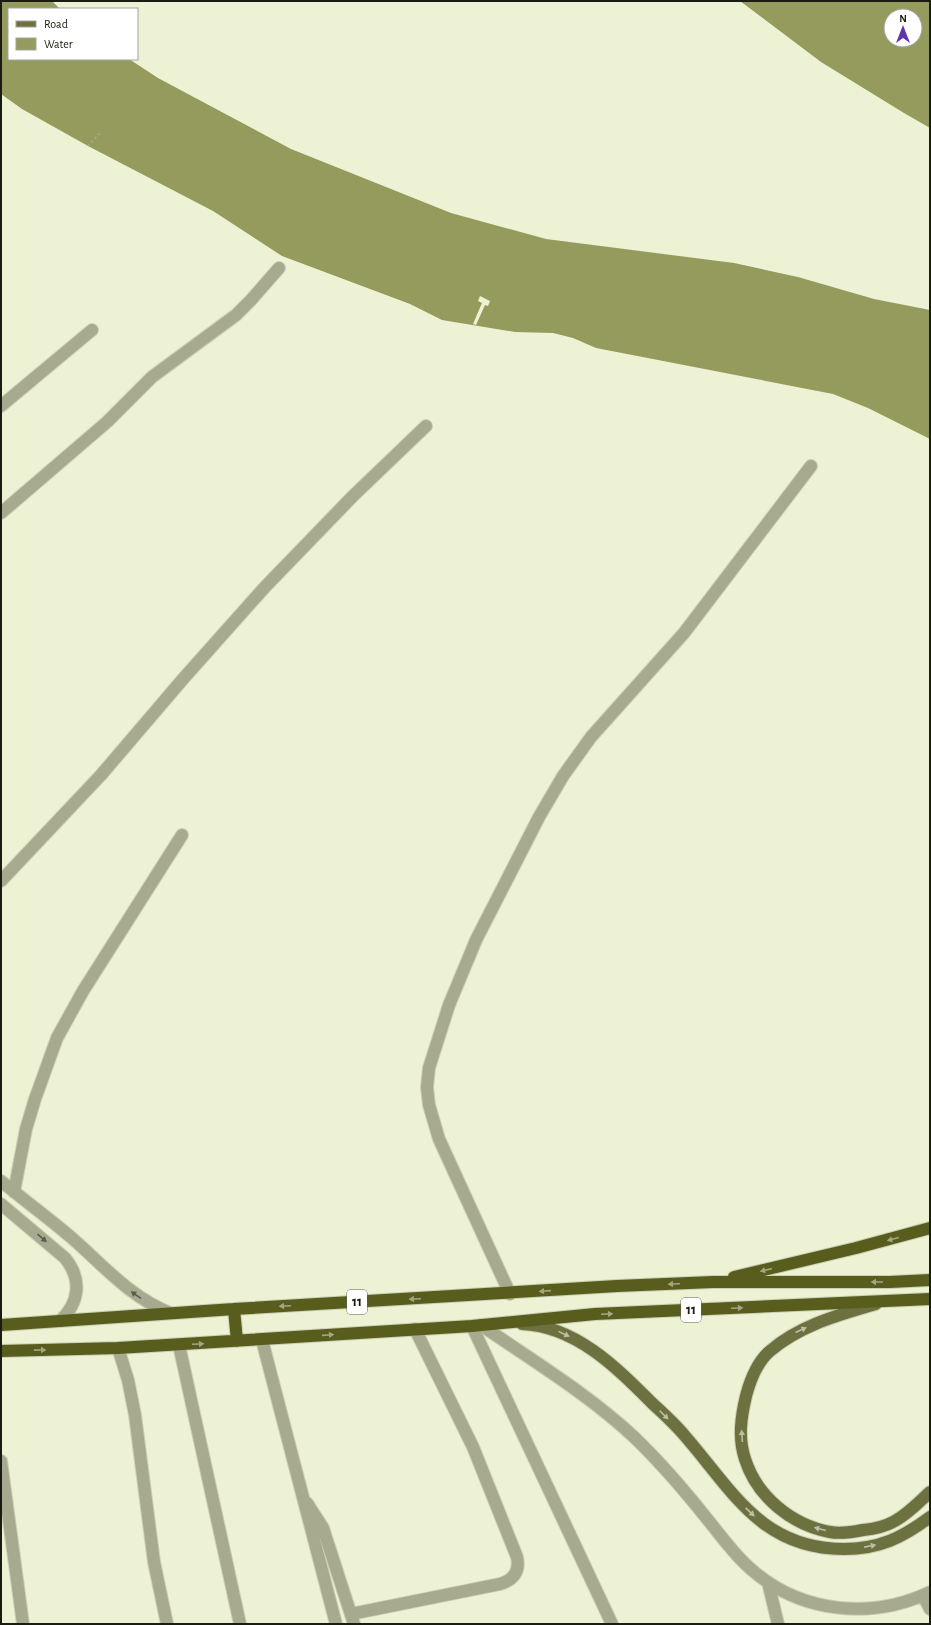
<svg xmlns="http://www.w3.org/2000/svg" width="931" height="1625" font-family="'Alegreya Sans',sans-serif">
	<rect width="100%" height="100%" fill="#eef2d4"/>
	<path fill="#949b5c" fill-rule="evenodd" d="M1,1H52L60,9H9V59H129L158,78L291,149L451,213L546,239L734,263L798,277L874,299L930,310V439L868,408L833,394L596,348L573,338L553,333L515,332L442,320L410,304L282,256L213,211L88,146L22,109L1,94Z
		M740,1H930V128L904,113L821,62ZM891,16H915V40H891Z"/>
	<path fill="#eef2d4" d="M480,296L490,301L488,306L485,305L476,325L473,324L482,303L478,301Z"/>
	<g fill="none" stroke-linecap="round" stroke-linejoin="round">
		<defs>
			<path id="minor" d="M1,406L92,330
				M1,513L107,422L152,377L236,315L251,300L279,268
				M1,881L101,775L183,679L265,587L353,496L426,426
				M1,1181C25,1201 50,1219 73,1239C105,1267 130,1297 170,1313
				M14,1192L26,1129L35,1099L57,1038L83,991L182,835
				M1,1204L65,1258C82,1279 80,1302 60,1321
				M510,1294L439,1139L429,1105L427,1087L429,1068L449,1005L476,940L539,817L563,776L591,737L684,633L811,466
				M481,1325C533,1361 588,1394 634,1437C661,1463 685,1491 708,1520C722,1537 735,1556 752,1570C801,1613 872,1620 930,1592
				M472,1326L612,1624
				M262,1340L336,1624
				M179,1345L240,1624
				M118,1348L128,1380L135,1415L154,1562L167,1624
				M1,1461L23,1624
				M307,1503L323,1528L354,1624
				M768,1582L778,1624
				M923,1595L930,1609
				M351,1614L500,1584C514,1580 520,1571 517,1557L473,1447L415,1329"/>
			<path id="major" d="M876,1304C839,1315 800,1325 770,1351C757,1362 750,1381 746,1396C741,1417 738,1438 745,1459C757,1497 792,1525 830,1532C841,1534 853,1532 863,1530C873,1529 884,1527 893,1522C907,1515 918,1503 930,1492
				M522,1324C576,1326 617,1368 653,1404C664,1414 675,1424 685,1436C732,1490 761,1549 844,1549C879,1549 902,1538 930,1517"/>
			<path id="highway" d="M734,1277L856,1248L930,1228
				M234,1309L237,1341
				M1,1325L234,1309L617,1286L713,1282H890L930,1280
				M1,1351L118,1348L472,1326L595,1314L930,1299"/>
		</defs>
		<use href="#minor" stroke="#ccd0b5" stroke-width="14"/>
		<use href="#major" stroke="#ccd0b5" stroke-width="14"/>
		<use href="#highway" stroke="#ccd0b5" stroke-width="14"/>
		<path stroke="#a4a790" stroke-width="2.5" stroke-dasharray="2 3" stroke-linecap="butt" d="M88,146L100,133"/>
		<use href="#minor" stroke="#a7aa8f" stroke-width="12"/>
		<use href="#major" stroke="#6c713f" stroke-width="12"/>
		<use href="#highway" stroke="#585d1e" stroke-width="12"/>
	</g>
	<defs><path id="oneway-solid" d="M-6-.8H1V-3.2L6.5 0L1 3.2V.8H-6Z"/></defs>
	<g fill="#595c4a">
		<use href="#oneway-solid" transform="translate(42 1238) rotate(41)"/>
		<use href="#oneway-solid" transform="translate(136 1295) rotate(-145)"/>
	</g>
	<g fill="#a3a683">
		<use href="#oneway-solid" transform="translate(893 1239) rotate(165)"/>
		<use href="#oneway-solid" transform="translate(766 1270) rotate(167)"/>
		<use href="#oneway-solid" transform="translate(877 1282) rotate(180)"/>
		<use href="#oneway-solid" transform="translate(674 1284) rotate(177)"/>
		<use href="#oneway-solid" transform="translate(545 1291) rotate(176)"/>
		<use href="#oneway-solid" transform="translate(415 1299) rotate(177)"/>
		<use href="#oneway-solid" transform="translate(285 1306) rotate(177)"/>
		<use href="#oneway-solid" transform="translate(737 1308) rotate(-3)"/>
		<use href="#oneway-solid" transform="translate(607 1314) rotate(-3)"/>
		<use href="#oneway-solid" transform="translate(328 1335) rotate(-4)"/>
		<use href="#oneway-solid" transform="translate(198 1344) rotate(-3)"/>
		<use href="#oneway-solid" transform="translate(40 1350) rotate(-1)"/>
	</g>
	<g fill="#bdbfa9">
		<use href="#oneway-solid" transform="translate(801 1330) rotate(-24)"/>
		<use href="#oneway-solid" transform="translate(564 1334) rotate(26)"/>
		<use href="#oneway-solid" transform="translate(664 1415) rotate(45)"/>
		<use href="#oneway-solid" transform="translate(742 1436) rotate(-94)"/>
		<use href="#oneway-solid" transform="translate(750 1512) rotate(43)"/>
		<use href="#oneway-solid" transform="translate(820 1529) rotate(-165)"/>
		<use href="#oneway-solid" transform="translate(870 1546) rotate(-11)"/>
	</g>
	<g text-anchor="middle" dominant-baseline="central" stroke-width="3.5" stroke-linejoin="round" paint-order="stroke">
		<g fill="#fff" stroke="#5f6058" stroke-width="1">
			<rect x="347" y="1290" width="20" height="24" rx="3"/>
			<rect x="681" y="1298" width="20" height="24" rx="3"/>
		</g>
		<g font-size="14" font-weight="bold" fill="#1a1c11">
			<text x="357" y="1302">11</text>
			<text x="691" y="1310">11</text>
		</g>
	</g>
	<rect width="931" height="1625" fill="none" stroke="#1a1c11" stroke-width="4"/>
	<rect x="8" y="8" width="130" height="52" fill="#ffffff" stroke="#a3a4a0"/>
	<rect x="16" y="21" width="20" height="6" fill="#6c713f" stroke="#a3a4a0"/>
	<text x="44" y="28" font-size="12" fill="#1a1c11">Road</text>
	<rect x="16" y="38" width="20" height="12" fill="#949b5c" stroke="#a3a4a0"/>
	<text x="44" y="48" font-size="12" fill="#1a1c11">Water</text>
	<g transform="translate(903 28)"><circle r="19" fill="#ffffff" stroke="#a3a4a0"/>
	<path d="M0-3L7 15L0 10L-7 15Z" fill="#5f35ad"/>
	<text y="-6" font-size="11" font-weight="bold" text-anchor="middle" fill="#1a1c11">N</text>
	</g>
</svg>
